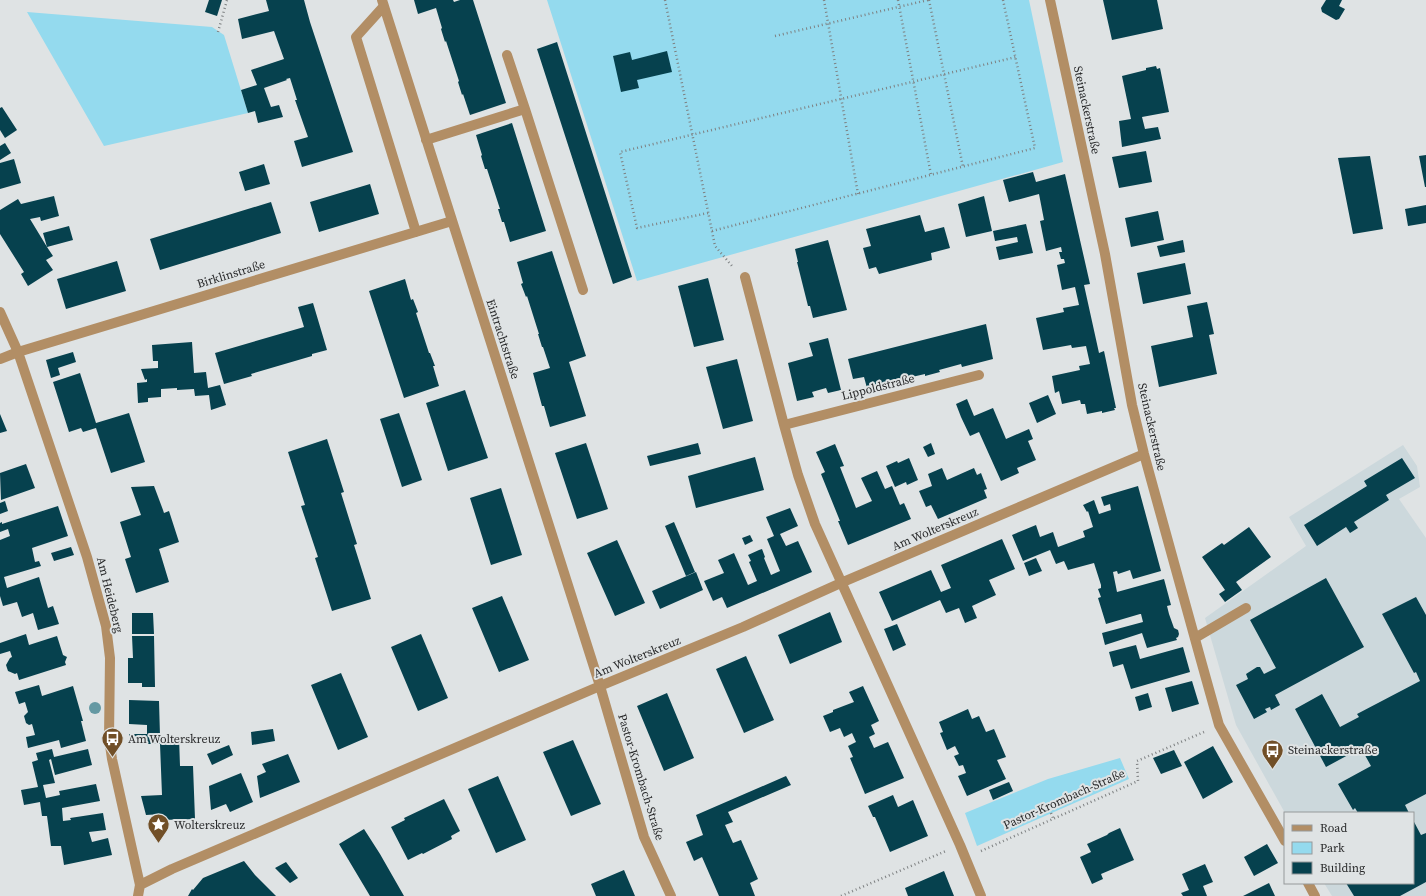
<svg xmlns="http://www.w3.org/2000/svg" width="1426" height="896" font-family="'Source Serif 4',serif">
	<rect width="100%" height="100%" fill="#dfe3e4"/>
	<path fill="#ccd8dc" d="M1403,445L1417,466L1420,487L1399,499L1426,538V896H1332L1324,883H1413V813H1285L1236,725L1205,618L1306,546L1289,517Z"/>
	<path fill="#94daee" d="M547,0H1029L1063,162L637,281Z
		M27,12L212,27L224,35L248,113L104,146Z
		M1120,758L1129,779L977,846L965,813L1048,779Z"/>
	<path fill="#06414e" d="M209,0H222L217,16L205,12Z
		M266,0H304L310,22L353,152L302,167L294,141L308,137L295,100H297L290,78L286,79L287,80L264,88L271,107L279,105L283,117L258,123L255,111L248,113L241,90L257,85L251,70L284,59L274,31L242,39L238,19L269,11Z
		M414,0H453L454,2L460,0H473L506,103L470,115L463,94L462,95L458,82L459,81L446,41L445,42L441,29L442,28L436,8L418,14Z
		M1103,0H1157L1163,29L1112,40Z
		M1326,0H1342L1339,6L1345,9L1339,19L1336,20L1322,12L1321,8Z
		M557,42L632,277L613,284L537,49Z
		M667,51L672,72L637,80L639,88L621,92L613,56L630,52L632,60Z
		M1156,66L1157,69L1160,68L1169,112L1142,117L1145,129L1158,127L1161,139L1122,147L1119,121L1131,119L1122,76L1146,70V68Z
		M2,107L17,130L5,138L0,130V108Z
		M512,123L546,231L510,242L504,222H502L498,209H500L487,169H485L481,156L482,155L476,135Z
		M5,143L11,153L0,160V146Z
		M1146,151L1152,182L1119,188L1112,157Z
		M1426,155V187H1425L1419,156Z
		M1370,156L1383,229L1353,234L1338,158Z
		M14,159L21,183L0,189V163Z
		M264,164L270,184L245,191L239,172Z
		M1033,172L1036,182L1065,174L1090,284L1084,285L1099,353L1104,351L1116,408H1114L1115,410L1102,413V411L1087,414L1085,404H1081L1080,400L1062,404L1059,391L1055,393L1052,376L1080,370L1079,366L1090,364L1086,346L1072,348L1071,345L1043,350L1036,318L1064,312L1063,308L1079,305L1075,287L1062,290L1057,265L1065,263L1064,259H1061L1059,252H1062L1061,247L1046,251L1040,221L1044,220L1039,194L1009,202L1003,180Z
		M370,184L379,214L319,232L310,202Z
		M54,196L59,216L41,221L40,217L30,219L47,247L43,233L69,226L73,240L47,247L53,256L46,260L53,270L28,286L21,274L24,272L0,234V210L18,199L21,204Z
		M984,196L992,231L966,237L958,204Z
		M271,202L281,233L160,270L150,239Z
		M1426,205V223L1408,226L1405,209Z
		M1158,211L1164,240L1131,247L1125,218Z
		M920,215L925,232L944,227L950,248L931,253L932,260L879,274L876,267L869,269L863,248L871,246L866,229Z
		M1026,224L1033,253L999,260L996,247L1018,242L1017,237L995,241L993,231Z
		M828,240L847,310L813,318L810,306H808L797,262H798L795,249Z
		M1183,240L1185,252L1160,257L1157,246Z
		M552,251L586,356L569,362L586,416L550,427L544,406H542L533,373L550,368L543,347H542L538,334H539L527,296L526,297L521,284L523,283L517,262Z
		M117,261L126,291L66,309L57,279Z
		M1185,263L1191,294L1143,304L1137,273Z
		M708,278L724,340L694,347L678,286Z
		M405,279L411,300L413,299L418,312L416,313L429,353H430L435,366H433L439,386L404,398L369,291Z
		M1207,302L1214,334L1209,335L1217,374L1159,387L1151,346L1193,337L1187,306Z
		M313,303L327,350L312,354V356L251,374L252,376L224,384L215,353L304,327L298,307Z
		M986,324L993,359L962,367L961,364L939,370L940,372L925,376V374L903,379V382L889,386L888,383L867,388L864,377L853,379L848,359Z
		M828,338L841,390L828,393L826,388L812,392L814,397L797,401L788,363L813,356L809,343Z
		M192,342L194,373L206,372L208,388L220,385L226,405L211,410L209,395L195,396L194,389L177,390V388L161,389V397L148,398V402L138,403L137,383L147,382V379L145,380L141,369L158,368V361H153L152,345Z
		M73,352L76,362L58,368L60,375L51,378L46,360Z
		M737,359L753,421L723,429L706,367Z
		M80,373L96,423L129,413L145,462L111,473L96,428L83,432L81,428L69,432L53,382Z
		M465,390L488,458L448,471L426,403Z
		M1048,395L1056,414L1037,423L1029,403Z
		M967,399L974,416L993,408L1006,439L1029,429L1033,439L1028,441L1036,460L1017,468L1019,473L1001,481L979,432L970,436L961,417L956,404Z
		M399,413L422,480L402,487L380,419Z
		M0,414L7,431L0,433Z
		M327,439L344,492L341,493L357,544L354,545L371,599L332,611L315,558L318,557L301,506L305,505L288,452Z
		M586,443L608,509L577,519L555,453Z
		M698,443L701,454L650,466L647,456Z
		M931,443L935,454L928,457L923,447Z
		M835,444L844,466L840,467L856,508L872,501L861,478L877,471L885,489L892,486L900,505L904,503L911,519L848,545L838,521H840L821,474L825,472L816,452Z
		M755,457L764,490L696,508L688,476Z
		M909,458L918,480L907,485L906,482L895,487L886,466L897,461L898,463Z
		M1402,458L1415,478L1386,495L1389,500L1354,522L1358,528L1350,533L1346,527L1317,546L1304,525L1367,486L1364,481Z
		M26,464L35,488L1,500L0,473Z
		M942,468L947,480L974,468L977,475L981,473L987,489L984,490L987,498L938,519L931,505L926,507L919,491L932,486L928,474Z
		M154,486L163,510L164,513L169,511L179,542L159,549L169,582L136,593L125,559L131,557L120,522L141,515L131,487Z
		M1138,486L1161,571L1133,579L1130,570L1118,574L1117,571L1113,572L1117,592L1164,579L1171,605L1167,606L1169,614L1174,628L1178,630L1179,634L1178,637L1176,638L1177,640L1147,648L1142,633L1105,645L1102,633L1143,622L1141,614H1140L1106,624L1098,598L1101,597L1098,589L1101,588V585L1094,563L1068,570L1064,561L1056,564L1050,550L1023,561L1012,535L1036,525L1040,537L1053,532L1058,547L1085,537L1083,531L1093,527L1088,511L1087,512L1083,505L1094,500L1099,514L1111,510L1110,504L1104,506L1101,497Z
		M501,488L522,555L491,565L470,498Z
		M5,501L8,511L0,514V503Z
		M58,506L68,536L32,548L35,562L39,561L41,566L4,577L7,588L39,577L48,608L53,606L59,624L38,630L33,613L22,617L17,602L3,606L0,596V540L10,536L8,529L0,532V523L2,522V524Z
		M790,508L798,526L780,534L786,546L798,541L812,572L727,608L722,597L713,601L704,581L724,573L718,560L734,553L748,585L757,581L749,562L751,561L748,555L759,550L762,549L765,557L764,558L771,575L780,571L767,539L774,536L766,517Z
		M674,522L695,572L686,576L665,526Z
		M1249,527L1271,557L1236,582L1242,590L1225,602L1219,594L1225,590L1202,557L1222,543L1224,545Z
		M750,535L753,541L745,545L742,538Z
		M1002,539L1015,569L989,580L996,595L972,606L977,618L965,623L959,608L946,613L940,600L892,621L879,592L931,570L941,592L951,588L941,565Z
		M617,540L645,603L615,616L587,553Z
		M71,547L74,555L54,561L51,553Z
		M1036,558L1042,571L1029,576L1024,563Z
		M696,572L703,590L660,609L652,591Z
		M1326,578L1364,647L1275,695L1280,705L1271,710L1270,707L1265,709L1267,712L1254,719L1236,685L1248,679L1246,674L1257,667H1260L1264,674L1276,668L1250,620Z
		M502,596L529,660L499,672L472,608Z
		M1416,597L1426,615V794L1405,805L1409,813H1358L1355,808L1353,810L1338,784L1371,766L1361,748L1326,767L1295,709L1322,694L1340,727L1359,717L1357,714L1420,681L1416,672L1414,673L1382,614Z
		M830,612L842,642L790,664L778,635Z
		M132,613H153L154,634H132Z
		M897,624L906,645L893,651L884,629Z
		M26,634L29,645L57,636L63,655L67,657L65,662L66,665L19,680L17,673L15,674L8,671L6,665L10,658L12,657L10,651L0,654V643Z
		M421,634L448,698L418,711L391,647Z
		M132,636H154L155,687H142V683H128V658H133Z
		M1136,645L1140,659L1183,647L1190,672L1131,689L1123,664L1113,667L1109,652Z
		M746,656L774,720L744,733L716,669Z
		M341,673L368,737L338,750L311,685Z
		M1192,681L1199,704L1172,712L1165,688Z
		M39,685L42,696L73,686L83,721H81L86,741L61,748L59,740L28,748L26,737L35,735L32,724L29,725L26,723L24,716L28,712L25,702L19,704L15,692Z
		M863,686L879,721L871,725L875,734L869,737L874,748L888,742L904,778L865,794L850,758L853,757L848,746L856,742L852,733L844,737L840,728L830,732L823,716L833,712V710L854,702L849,692Z
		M667,693L694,758L664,771L637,706Z
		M1148,693L1152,707L1139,711L1135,697Z
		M129,700L159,701L160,736L179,737L180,766H193L195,819L162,820V814L146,815L141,796L162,795L160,744H129V734H147V725L129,724Z
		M968,709L972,719L979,716L986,732L994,729L1006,757L997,760L1006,779L967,796L958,776L966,773L963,765L959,766L954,756L959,754L955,746L947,750L940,733L943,732L939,722Z
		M273,729L275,741L252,745L251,732Z
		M573,740L601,804L571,816L543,752Z
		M229,745L233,755L212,765L207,754Z
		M1213,746L1233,782L1203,799L1184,762Z
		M52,749L54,757L88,749L92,765L55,775L51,759L49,760L55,783L43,785L46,798L60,795L59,791L96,784L100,801L62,808L63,821L71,820L70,818L103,813L106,830L89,832L92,842L108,838L112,855L64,865L61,846H51L47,816H42L40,802L24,805L21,790L38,787L32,762L38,760L36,753Z
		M1174,750L1182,766L1161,774L1153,758Z
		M288,754L300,782L260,798L257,776L266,772L262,764Z
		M241,773L253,802L230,812L226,804L211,810L209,786Z
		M498,776L526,840L496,853L468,789Z
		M786,776L791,785L728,812L733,822L725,825L733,843L741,840L758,879L750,883L755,896H719L702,857L694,861L686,842L703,835L696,815Z
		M1009,782L1013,791L993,800L989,790Z
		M893,795L898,807L913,800L928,836L890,852L875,817H873L868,806Z
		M444,799L460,831L451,836L452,839L423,854L422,853L408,860L391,827L405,820L404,818Z
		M1413,820L1421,835L1426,833V882L1400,896H1354L1346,883H1413Z
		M1120,828L1134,860L1101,874L1103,879L1092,884L1080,857L1091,852L1087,844L1107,835L1109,833Z
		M364,829L380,854L404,896H370L339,844Z
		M1267,844L1278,863L1254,876L1244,857Z
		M244,861L255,875L276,896H188L192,889L193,890L203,878Z
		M286,862L298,878L290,883L275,868Z
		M1205,864L1213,882L1203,886L1207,896H1183L1181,893L1189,890L1182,874Z
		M624,870L635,896H596L591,884Z
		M944,871L954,896H908L905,888Z
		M1269,883L1275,896H1243Z"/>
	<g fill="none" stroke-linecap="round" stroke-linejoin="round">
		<path stroke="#7e8182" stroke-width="2.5" stroke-dasharray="1 3" stroke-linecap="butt" d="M665,0L715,246L732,266
			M824,0L858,194
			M898,0L931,175
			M929,0L963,167
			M218,32L227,0
			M775,36L928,0
			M708,213L637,228L620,152L1016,57
			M712,231L1035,148L1003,0
			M1051,813L1053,818
			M981,851L1138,781L1137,761L1204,732
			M841,896L946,851"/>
		<path stroke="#b28e65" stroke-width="10" d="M382,0L600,686L644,837L671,896
			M1050,0L1105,254L1132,405L1144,454L1200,657L1219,725L1285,841
			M384,6L356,37L416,232
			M507,55L525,109
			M426,140L525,109L583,290
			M745,277L784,425L798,475L815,524L960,845L981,896
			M0,312L18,352L87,557L106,626L110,658L109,738L112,759L140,885L138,896
			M0,359L18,352L452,221
			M784,425L979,375
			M1195,638L1246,608
			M1308,883L1315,896
			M140,885L172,869L600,686L743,627L843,582L1144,454"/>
	</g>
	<circle fill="#6599a3" cx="95" cy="708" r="6"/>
	<defs>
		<symbol id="bus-pin" viewBox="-11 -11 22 30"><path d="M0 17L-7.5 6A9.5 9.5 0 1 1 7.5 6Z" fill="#714f27" stroke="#dfe3e4"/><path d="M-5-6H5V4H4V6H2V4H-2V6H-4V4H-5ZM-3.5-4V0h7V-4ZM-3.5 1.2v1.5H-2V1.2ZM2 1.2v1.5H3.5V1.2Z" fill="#fff"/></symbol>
		<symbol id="sight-pin" viewBox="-11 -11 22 30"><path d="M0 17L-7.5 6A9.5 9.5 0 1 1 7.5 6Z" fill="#714f27" stroke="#dfe3e4"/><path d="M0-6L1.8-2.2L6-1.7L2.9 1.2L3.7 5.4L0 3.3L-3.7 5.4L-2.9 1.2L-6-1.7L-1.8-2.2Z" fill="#fff"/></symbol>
	</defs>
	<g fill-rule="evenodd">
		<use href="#bus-pin" x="100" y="726" width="25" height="34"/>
		<use href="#bus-pin" x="1260" y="738" width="25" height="34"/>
		<use href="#sight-pin" x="146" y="812" width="25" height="34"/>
	</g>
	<g text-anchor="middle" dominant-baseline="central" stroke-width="4" stroke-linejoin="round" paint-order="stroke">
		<g font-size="12" fill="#28292a" stroke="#dfe3e4">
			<text transform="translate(1087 110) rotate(78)">Steinackerstraße</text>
			<text transform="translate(231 274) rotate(-17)">Birklinstraße</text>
			<text transform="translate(503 339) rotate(72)">Eintrachtstraße</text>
			<text transform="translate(878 387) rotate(-14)">Lippoldstraße</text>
			<text transform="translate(1152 427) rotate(77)">Steinackerstraße</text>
			<text transform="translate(935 529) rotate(-23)">Am Wolterskreuz</text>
			<text transform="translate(110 595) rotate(76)">Am Heideberg</text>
			<text transform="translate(637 657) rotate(-22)">Am Wolterskreuz</text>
			<text transform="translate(641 777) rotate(73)">Pastor-Krombach-Straße</text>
			<text transform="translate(1064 799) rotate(-24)">Pastor-Krombach-Straße</text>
		</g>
		<g font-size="12" fill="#28292a" stroke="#dfe3e4" text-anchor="start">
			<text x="128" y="739">Am Wolterskreuz</text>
			<text x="1288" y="750">Steinackerstraße</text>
			<text x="174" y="825">Wolterskreuz</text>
		</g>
	</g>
	<rect x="1284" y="812" width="130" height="72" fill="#dfe3e4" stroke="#96999a"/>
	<rect x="1292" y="825" width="20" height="6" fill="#b28e65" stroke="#96999a"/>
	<text x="1320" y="832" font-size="12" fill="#28292a">Road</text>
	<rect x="1292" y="842" width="20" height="12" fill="#94daee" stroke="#96999a"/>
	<text x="1320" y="852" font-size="12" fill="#28292a">Park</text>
	<rect x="1292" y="862" width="20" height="12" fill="#06414e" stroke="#96999a"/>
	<text x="1320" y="872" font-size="12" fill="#28292a">Building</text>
</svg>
